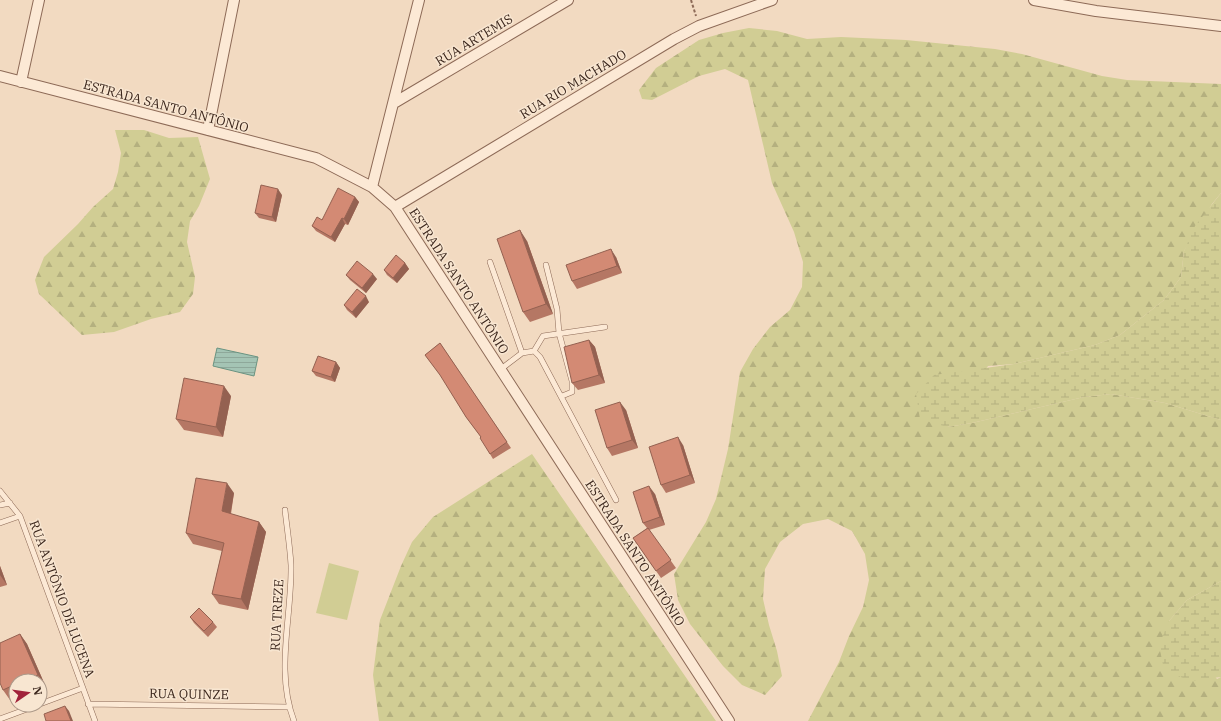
<svg xmlns="http://www.w3.org/2000/svg" width="1221" height="721" font-family="'IBM Plex Serif',serif">
	<defs>
		<pattern id="forest-firs" width="22" height="20" patternUnits="userSpaceOnUse"><rect width="22" height="20" fill="#d1cd94"/><path d="M5 1l3.5 6h-7zM16 11l3.5 6h-7z" fill="#b4b07f"/></pattern>
		<pattern id="wetland-marsh" width="20" height="14" patternUnits="userSpaceOnUse"><rect width="20" height="14" fill="#d1cd94"/><path d="M1 5h8M5 5V1M11 12h8M15 12V8" fill="none" stroke="#b4b07f"/></pattern>
		<pattern id="water-rules" width="6" height="5" patternUnits="userSpaceOnUse"><rect width="6" height="5" fill="#a4c4b4"/><path d="M0 2.5h6" fill="none" stroke="#8ea89a"/></pattern>
	</defs>
	<rect width="100%" height="100%" fill="#f2dac1"/>
	<path fill="#d1cd94" d="M329,563L359,571L347,620L316,613Z"/>
	<path fill="url(#forest-firs)" d="M749,28L777,31L807,39L841,37L906,40L995,49L1022,54L1102,76L1127,80L1221,84V193L1212,204L1184,251L1181,277L1164,300L1120,335L1095,345L1014,364L988,366L947,427L972,423L1084,397L1111,394L1165,403L1221,420V581L1187,600L1169,621L1217,679L1221,677V721H808L839,662L849,636L863,607L869,580L865,554L852,531L828,519L803,524L780,542L765,569L763,599L769,625L777,651L782,676L765,695L742,685L723,666L690,624L678,600L674,574L706,522L716,499L728,449L740,372L753,349L770,327L790,310L802,287L803,262L794,232L772,183L748,80L725,69L699,76L652,100L642,99L639,90L656,68L699,40L723,33Z
		M115,130H144L169,138L198,137L210,179L199,206L190,221L187,242L195,277L193,294L180,312L151,319L114,332L82,335L39,294L35,280L44,257L78,224L93,207L113,189L118,172L121,153Z
		M532,454L716,721H379L373,675L380,620L401,566L412,542L433,517Z"/>
	<path fill="url(#wetland-marsh)" d="M1221,193V420L1165,403L1111,394L1084,397L972,423L947,427L920,419L916,394L934,375L1014,364L1095,345L1120,335L1164,300L1181,277L1184,251L1195,226Z
		M1221,581V677L1190,681L1164,670L1159,645L1169,621L1187,600Z"/>
	<path fill="url(#water-rules)" stroke="#6a9381" d="M217,348L258,357L254,376L213,366Z"/>
	<g fill="none" stroke-linecap="round" stroke-linejoin="round">
		<defs>
			<path id="service" d="M490,262L522,353
				M546,265L557,309L559,333L572,381V392L562,396
				M534,351L543,336L605,327
				M501,369L522,353L534,351L540,357L616,500
				M0,491L20,516L95,721
				M0,505L10,503
				M285,510C287,528 290,547 291,565C292,617 275,671 294,721
				M0,523L20,516
				M40,704L83,688
				M88,704L288,707
				M0,719L38,705"/>
			<path id="minor" d="M1034,0L1096,11L1221,26
				M0,76L316,158L372,187L395,207L729,721
				M21,82L39,0
				M394,103L568,0
				M208,130L234,0
				M372,187L419,0
				M395,207L674,39L699,26L772,0"/>
		</defs>
		<use href="#service" stroke="#8d6a57" stroke-width="6"/>
		<use href="#minor" stroke="#8d6a57" stroke-width="12"/>
		<path stroke="#8d6a57" stroke-width="2" stroke-dasharray="3 2" stroke-linecap="butt" d="M691,0L696,16"/>
		<use href="#service" stroke="#fce9d5" stroke-width="5"/>
		<use href="#minor" stroke="#fce9d5" stroke-width="10"/>
	</g>
	<path fill="#b57764" d="M282,195L276,222L259,218L255,213Z
		M355,197L359,202L348,225L345,224L335,242L316,231L312,226Z
		M527,241L553,314L530,322L523,312Z
		M616,257L622,273L577,289L572,281Z
		M405,263L409,269L397,283L387,275L384,270Z
		M346,275L377,279L366,293L350,280Z
		M369,302L356,318L347,310L344,305Z
		M589,340L595,347L605,383L578,390L572,383Z
		M440,343L511,448L493,459L490,454L481,437L466,417L442,377L425,355Z
		M336,362L340,368L335,382L316,376L312,371Z
		M231,396L223,437L184,430L176,419Z
		M626,410L638,448L612,456L607,448Z
		M683,445L695,483L666,493L661,485Z
		M234,493L231,514L259,522L266,532L248,610L219,604L212,594L222,551L193,544L186,533Z
		M655,494L665,525L649,530L676,568L661,578L633,538L647,528L643,523Z
		M0,566L7,585L0,587Z
		M190,617L213,622L217,627L208,637L194,623Z
		M20,634L27,644L45,685L40,687V681H16V698L10,700L3,690Z"/>
	<path fill="#946151" d="M278,189L282,195L276,222L272,217Z
		M355,197L359,202L348,225L344,219Z
		M342,218L345,224L335,242L331,237Z
		M520,230L527,241L553,314L546,304Z
		M611,249L616,257L622,273L617,266Z
		M405,263L409,269L397,283L393,278Z
		M373,274L377,279L366,293L362,288Z
		M366,296L369,302L356,318L352,312Z
		M589,340L595,347L605,383L599,375Z
		M336,362L340,368L335,382L331,377Z
		M224,386L231,396L223,437L216,427Z
		M620,402L626,410L638,448L632,440Z
		M678,437L683,445L695,483L690,475Z
		M227,483L234,493L229,522L222,511Z
		M649,486L655,494L665,525L660,517Z
		M259,522L266,532L248,610L241,599Z
		M0,566L7,585L0,575Z
		M20,634L27,644L45,685L38,675Z
		M65,706L69,711L73,721H71Z"/>
	<path fill="#d38a74" stroke="#946151" d="M261,185L278,189L272,217L255,213Z
		M338,188L355,197L344,219L342,218L331,237L312,226L317,217L322,220Z
		M520,230L546,304L523,312L497,239Z
		M611,249L617,266L572,281L566,265Z
		M396,255L405,263L393,278L384,270Z
		M357,261L373,274L362,288L346,275Z
		M357,289L366,296L352,312L344,305Z
		M589,340L599,375L572,383L564,347Z
		M440,343L507,442L490,454L480,438L481,437L466,417L440,375L425,355Z
		M318,356L336,362L331,377L312,371Z
		M184,378L224,386L216,427L176,419Z
		M620,402L632,440L607,448L595,410Z
		M678,437L690,475L661,485L649,447Z
		M196,478L227,483L222,511L259,522L241,599L212,594L224,543L186,533Z
		M649,486L660,517L643,523L633,492Z
		M648,528L671,560L656,571L633,538Z
		M199,608L213,622L204,631L190,617Z
		M20,634L38,675L28,679L27,676L15,679L16,684L3,690L0,683V643Z
		M65,706L71,721H46L44,714Z"/>
	<g text-anchor="middle" dominant-baseline="central" stroke-width="3" stroke-linejoin="round" paint-order="stroke">
		<g font-size="13" fill="#3b261c" stroke="#f8e6d1">
			<text transform="translate(474 40) rotate(-31)">RUA ARTEMIS</text>
			<text transform="translate(573 84) rotate(-31)">RUA RIO MACHADO</text>
			<text transform="translate(166 106) rotate(15)">ESTRADA SANTO ANTÔNIO</text>
			<text transform="translate(459 281) rotate(57)">ESTRADA SANTO ANTÔNIO</text>
			<text transform="translate(635 553) rotate(57)">ESTRADA SANTO ANTÔNIO</text>
			<text transform="translate(62 599) rotate(70)">RUA ANTÔNIO DE LUCENA</text>
			<text transform="translate(277 615) rotate(-87)">RUA TREZE</text>
			<text transform="translate(189 694) rotate(1)">RUA QUINZE</text>
		</g>
	</g>
	<g transform="translate(28 693) rotate(77)"><circle r="19" fill="#f8e6d1" stroke="#ac9989"/>
	<path d="M0-3L7 15L0 10L-7 15Z" fill="#a1223a"/>
	<text y="-6" font-size="11" font-weight="bold" text-anchor="middle" fill="#3b261c">N</text>
	</g>
</svg>
